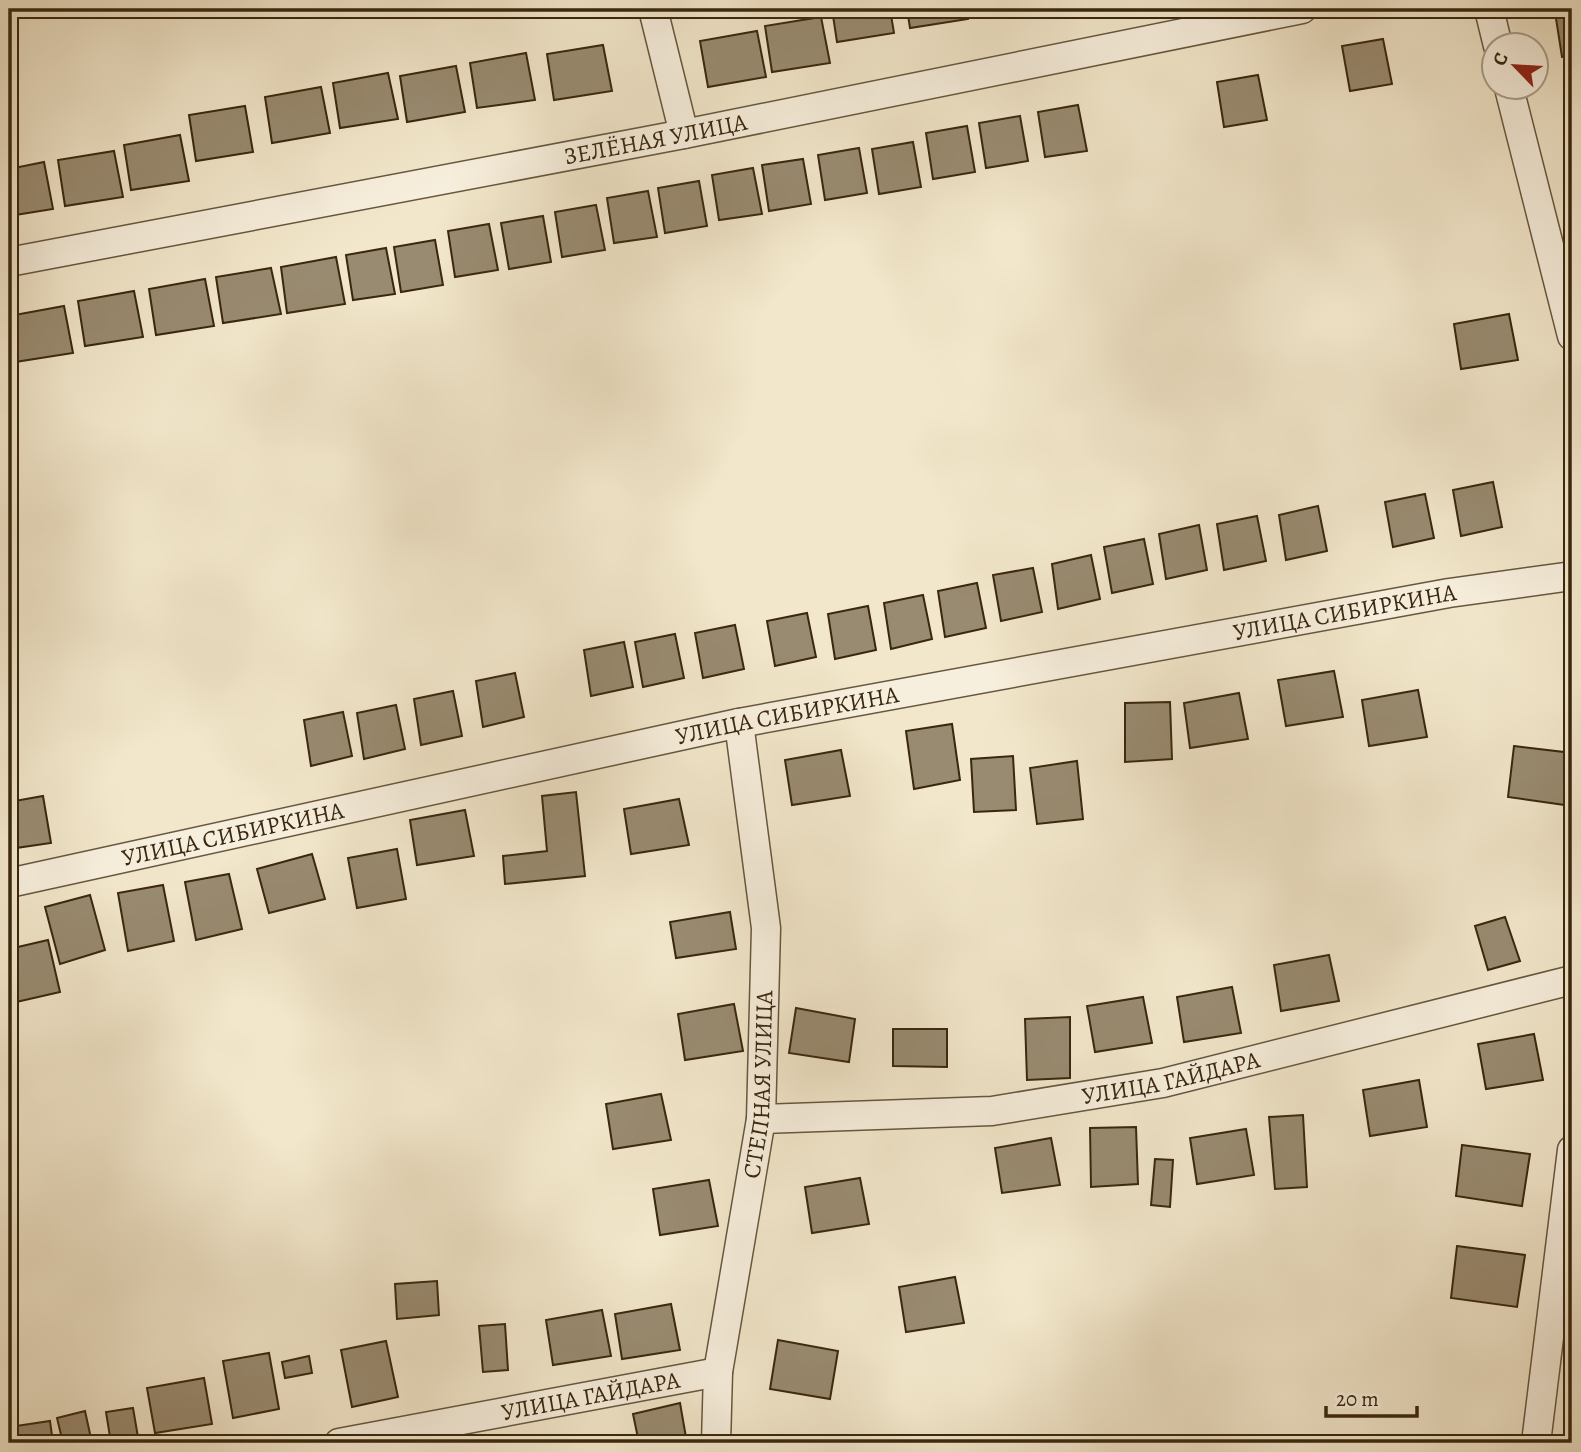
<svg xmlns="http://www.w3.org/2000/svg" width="1581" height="1452" font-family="Alegreya,serif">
	<rect width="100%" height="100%" fill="#f2e7cb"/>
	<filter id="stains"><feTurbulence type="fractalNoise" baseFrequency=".00286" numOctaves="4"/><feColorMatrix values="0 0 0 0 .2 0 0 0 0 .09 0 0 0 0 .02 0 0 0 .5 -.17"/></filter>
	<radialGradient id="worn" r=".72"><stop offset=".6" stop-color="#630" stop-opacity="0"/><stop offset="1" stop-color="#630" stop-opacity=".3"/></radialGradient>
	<path fill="#998b71" stroke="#39270f" stroke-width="2" d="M832,9H890L894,33L837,42Z
		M907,9H966L968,19L910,28Z
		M1572,9V56L1562,57L1555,12Z
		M821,17L830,63L772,72L765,26Z
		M757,31L766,77L708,87L700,41Z
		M1383,39L1392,84L1350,91L1342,46Z
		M603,45L612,91L554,100L547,54Z
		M526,53L535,100L477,108L470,63Z
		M456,66L465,112L407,122L400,76Z
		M388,73L398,119L340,128L333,83Z
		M1258,75L1267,120L1224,127L1217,82Z
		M321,87L330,133L272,143L265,97Z
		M1078,105L1087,151L1045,157L1038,112Z
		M245,106L253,152L196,161L189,115Z
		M1020,116L1028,161L986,168L979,123Z
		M967,126L975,172L933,179L926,133Z
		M180,135L189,181L131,190L124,145Z
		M913,142L921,187L879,194L872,149Z
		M859,148L867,193L825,200L818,155Z
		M114,151L123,197L65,206L58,160Z
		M803,159L811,204L769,211L762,165Z
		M44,162L53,209L9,216V169Z
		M753,168L762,214L719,220L712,175Z
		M699,181L707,226L665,233L658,188Z
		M648,191L657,237L614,243L607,198Z
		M596,205L605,250L562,257L555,212Z
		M543,216L551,262L509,269L501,223Z
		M489,224L498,270L455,277L448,231Z
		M435,240L443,285L401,292L394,247Z
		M386,248L395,294L353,300L346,255Z
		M336,257L345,304L287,313L281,267Z
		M271,268L281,314L223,323L216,277Z
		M205,279L214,326L156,335L149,289Z
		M134,291L143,337L85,346L78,301Z
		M64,306L73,353L15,362L9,316Z
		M1509,314L1518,360L1461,369L1454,324Z
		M1493,482L1502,527L1461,536L1453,490Z
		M1425,494L1434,538L1393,547L1385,502Z
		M1318,506L1327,551L1286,560L1279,515Z
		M1257,516L1266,561L1224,570L1217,524Z
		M1199,525L1207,570L1166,579L1159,534Z
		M1144,539L1153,584L1112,593L1104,547Z
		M1091,555L1100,599L1058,609L1052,564Z
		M1033,568L1042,612L1001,621L993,575Z
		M977,583L986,628L945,637L938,591Z
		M923,595L932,639L891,649L884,603Z
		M868,606L876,650L835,659L828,614Z
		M807,613L816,657L775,666L767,621Z
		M735,625L744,669L703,678L695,633Z
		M675,634L684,678L643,687L635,642Z
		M624,642L633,687L591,696L584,650Z
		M1334,671L1343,717L1286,726L1278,680Z
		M515,673L524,717L483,727L476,681Z
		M1418,690L1427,737L1369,746L1362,700Z
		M453,691L462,736L421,745L414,699Z
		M1239,693L1248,739L1190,748L1184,703Z
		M1170,702L1172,759L1125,762V703Z
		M396,705L405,749L364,759L357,713Z
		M343,712L352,756L311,766L304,720Z
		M952,724L960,780L914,789L906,731Z
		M1514,746L1572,753V806L1508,797Z
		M841,750L850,796L792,805L785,760Z
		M1013,756L1016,810L974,812L971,759Z
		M1077,761L1083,819L1037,824L1030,768Z
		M576,792L585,876L505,884L503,856L547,851L542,796Z
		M43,796L51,843L9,849V802Z
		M679,799L689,845L631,854L624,809Z
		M465,810L474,856L417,865L410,820Z
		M397,849L406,899L357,908L348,858Z
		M312,854L325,899L269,913L257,869Z
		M229,874L242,929L196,940L185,882Z
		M163,885L174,941L128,951L118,893Z
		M90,895L105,950L60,964L45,907Z
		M730,912L736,949L676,958L670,922Z
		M1505,917L1520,961L1488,970L1475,926Z
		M48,940L60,992L12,1003L9,949Z
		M1329,955L1339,1001L1281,1011L1274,965Z
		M1232,987L1241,1033L1184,1042L1177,997Z
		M1143,997L1152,1043L1095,1052L1087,1006Z
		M734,1004L743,1051L685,1060L678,1014Z
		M796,1008L855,1019L849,1062L789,1053Z
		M1070,1017V1078L1027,1080L1025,1019Z
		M893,1029H947V1067L893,1066Z
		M1534,1034L1543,1080L1486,1089L1478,1044Z
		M1419,1080L1427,1127L1370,1136L1363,1090Z
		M661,1094L671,1140L613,1149L606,1104Z
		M1303,1115L1307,1187L1275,1189L1269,1117Z
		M1136,1127L1138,1184L1091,1187L1090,1128Z
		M1246,1129L1254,1175L1197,1184L1190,1138Z
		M1051,1138L1060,1185L1002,1193L995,1148Z
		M1462,1145L1530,1154L1522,1206L1456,1196Z
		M1155,1159L1173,1160L1170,1207L1151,1205Z
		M860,1178L869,1224L812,1233L805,1187Z
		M709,1180L718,1226L660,1235L653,1189Z
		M1457,1246L1525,1255L1517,1307L1451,1298Z
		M955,1277L964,1323L906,1332L899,1287Z
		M437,1281L439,1315L397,1319L395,1284Z
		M671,1304L680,1350L622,1359L615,1314Z
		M602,1310L611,1356L553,1365L546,1320Z
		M505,1324L508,1370L483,1372L479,1326Z
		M778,1340L838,1351L830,1399L770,1389Z
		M386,1341L398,1397L352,1407L341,1350Z
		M269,1353L279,1409L233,1418L223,1361Z
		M309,1356L312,1373L285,1378L282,1362Z
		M204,1378L212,1424L155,1433L147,1388Z
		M680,1403L687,1443H639L633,1414Z
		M133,1408L139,1443H111L106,1412Z
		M85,1411L92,1443H63L57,1418Z
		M50,1421L53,1443H9V1427Z
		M625,1437V1443H572Z"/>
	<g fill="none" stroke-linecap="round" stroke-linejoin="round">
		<defs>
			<g id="minor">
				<path d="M653,9L684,134"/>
				<path d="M1489,9L1498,46"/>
				<path d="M1509,88L1572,336"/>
				<path id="s1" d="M9,262L684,134L1302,9"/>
				<path id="s2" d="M9,883L739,723L1449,593L1572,576"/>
				<path id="s3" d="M761,1119L992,1111L1163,1083L1572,980"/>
				<path id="s4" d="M339,1443L718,1372"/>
				<path id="s5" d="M716,1443L718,1372L761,1119L766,928L739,723"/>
				<path d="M1536,1443L1572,1150"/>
			</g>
		</defs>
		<use href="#minor" stroke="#67573e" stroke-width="31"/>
		<use href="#minor" stroke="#f7efdd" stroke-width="28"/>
	</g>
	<g text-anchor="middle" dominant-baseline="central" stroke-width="5" stroke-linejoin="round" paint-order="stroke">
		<g font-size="24" fill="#39270f" stroke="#f7efdd">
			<text stroke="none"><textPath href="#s1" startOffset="658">ЗЕЛЁНАЯ УЛИЦА</textPath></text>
			<text stroke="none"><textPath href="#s2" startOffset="1363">УЛИЦА СИБИРКИНА</textPath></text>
			<text stroke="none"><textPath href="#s2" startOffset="796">УЛИЦА СИБИРКИНА</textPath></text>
			<text stroke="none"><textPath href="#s2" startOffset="229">УЛИЦА СИБИРКИНА</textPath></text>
			<text stroke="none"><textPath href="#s3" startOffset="413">УЛИЦА ГАЙДАРА</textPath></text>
			<text stroke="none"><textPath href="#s5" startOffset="362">СТЕПНАЯ УЛИЦА</textPath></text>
			<text stroke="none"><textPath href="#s4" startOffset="256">УЛИЦА ГАЙДАРА</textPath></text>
		</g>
	</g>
	<rect width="1581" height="1452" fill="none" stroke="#f2e7cb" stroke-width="35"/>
	<rect x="10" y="10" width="1560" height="1431" fill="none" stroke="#39270f" stroke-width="3.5"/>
	<rect x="18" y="18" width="1546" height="1417" fill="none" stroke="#39270f" stroke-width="2"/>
	<g transform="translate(1515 66) rotate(295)"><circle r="33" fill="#f7efdd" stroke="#ab9f8b" stroke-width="2"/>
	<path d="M0-5L12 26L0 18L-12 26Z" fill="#8f2418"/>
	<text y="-10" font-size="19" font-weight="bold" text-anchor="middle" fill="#39270f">С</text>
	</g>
	<path d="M1326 1406v10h91v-10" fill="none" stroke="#39270f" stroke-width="3.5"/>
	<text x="1336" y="1406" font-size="21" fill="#39270f" stroke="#f7efdd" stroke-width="5" paint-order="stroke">20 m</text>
	<rect width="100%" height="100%" filter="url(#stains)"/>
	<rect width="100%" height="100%" fill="url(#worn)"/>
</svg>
